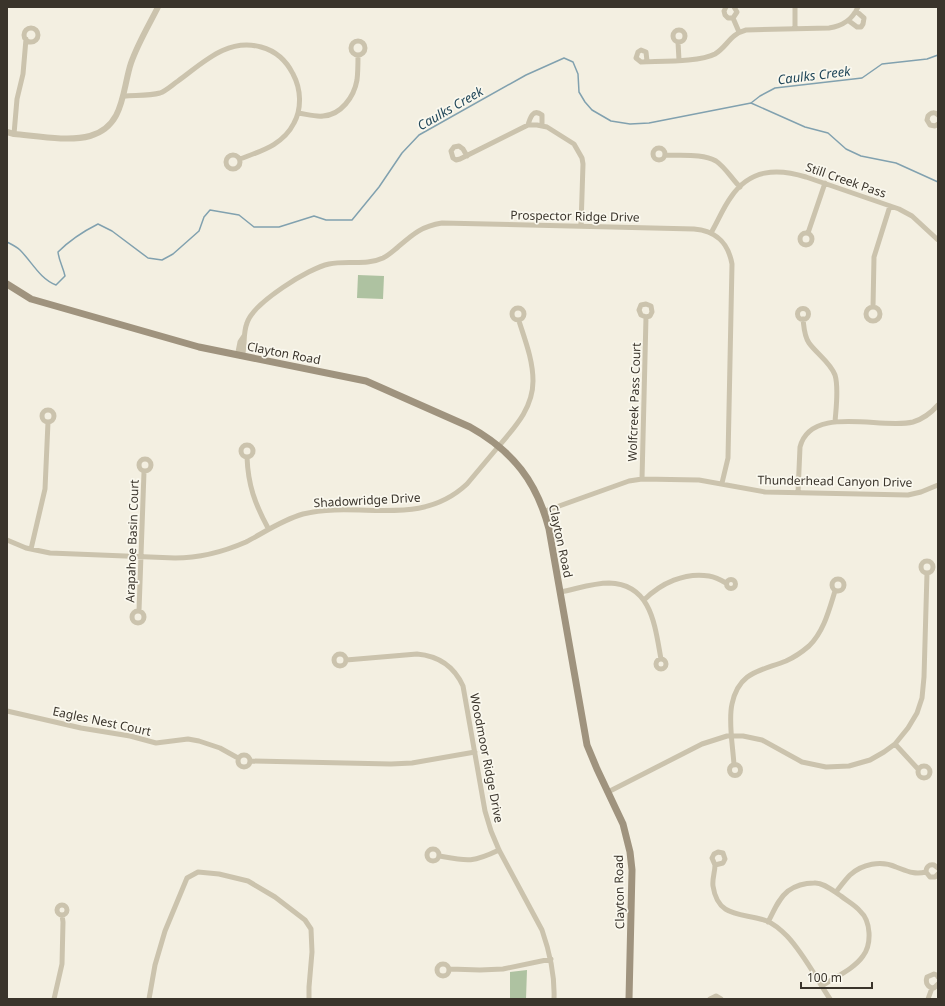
<svg xmlns="http://www.w3.org/2000/svg" width="945" height="1006" font-family="'Noto Sans',sans-serif">
	<rect width="100%" height="100%" fill="#f3efe1"/>
	<path fill="#aec2a1" d="M358,275L384,276L383,299L357,298Z
		M527,970L526,999H510V972Z"/>
	<g fill="none" stroke-linecap="round" stroke-linejoin="round">
		<path stroke="#81a1af" stroke-width="1.5" d="M751,103L805,127L828,133L846,149L861,156L896,163L938,182
			M7,242C11,244 17,247 20,250C32,262 40,279 56,285L65,276C63,267 59,261 58,252C70,240 82,232 98,224L112,231L148,258L162,260L173,254L199,231L204,217L210,210L239,215L254,227H279L314,216L326,220H352L379,187L402,153L419,135L526,75L564,58L573,62L578,74L579,92L585,102L592,110L611,121L630,124L649,123L751,103L760,96L775,88L862,78L882,64L927,59L938,55"/>
		<path stroke="#cbc3ad" stroke-width="5" d="M726,7L724,11L725,15L728,18H733
			M795,7V28
			M733,18L739,32
			M733,18L737,12L734,7
			M849,21L857,27H861L863,24L864,18L856,11
			M24 35a7 7 0 1 1 14 0a7 7 0 1 1-14 0Z
			M673 36a6 6 0 1 1 12 0a6 6 0 1 1-12 0Z
			M351 48a7 7 0 1 1 14 0a7 7 0 1 1-14 0Z
			M678,42L679,60
			M647,61L646,52L641,50L638,52L636,58L641,62C660,61 700,62 715,54C727,47 730,34 746,30L829,28C843,26 852,20 858,7
			M124,96C135,95 149,96 160,93C166,91 172,85 178,81C204,62 227,38 261,47C276,51 286,60 293,74C301,89 302,108 294,123C283,145 261,151 240,159
			M298,113C306,114 315,117 323,116C341,115 354,97 357,80C358,72 358,63 358,55
			M938,115C935,112 931,112 928,116L927,120L930,125L935,126L938,124
			M528,125C530,118 533,108 542,115V126
			M14,134L17,99L23,74L26,39
			M653 154a6 6 0 1 1 12 0a6 6 0 1 1-12 0Z
			M226 162a7 7 0 1 1 14 0a7 7 0 1 1-14 0Z
			M665,155C681,156 702,153 716,161C725,167 732,179 740,187
			M467,156L463,149L459,146L454,147L451,151L453,158L456,160L460,159L528,125H537L547,127L574,144L582,158L583,164L581,226
			M800 239a6 6 0 1 1 12 0a6 6 0 1 1-12 0Z
			M711,233C718,221 723,208 731,197C750,169 777,168 806,177L899,209L912,216L938,240
			M808,233L825,183
			M873,307L874,257L890,206
			M866 314a7 7 0 1 1 14 0a7 7 0 1 1-14 0Z
			M512 314a6 6 0 1 1 12 0a6 6 0 1 1-12 0Z
			M797.5 314a5.5 5.5 0 1 1 11 0a5.5 5.5 0 1 1-11 0Z
			M803,319C804,327 804,336 809,343C817,354 830,362 835,375C839,388 836,408 835,422
			M244,336L240,342L238,352L240,356L243,353C245,343 243,333 247,323C253,303 309,268 329,264C347,260 366,266 383,258C389,255 393,251 398,247C413,234 422,226 442,223L694,229C716,231 728,242 732,264L728,458L722,483
			M42 416a6 6 0 1 1 12 0a6 6 0 1 1-12 0Z
			M241 451a6 6 0 1 1 12 0a6 6 0 1 1-12 0Z
			M247,457C248,485 255,504 268,528
			M139 465a6 6 0 1 1 12 0a6 6 0 1 1-12 0Z
			M642,479L646,317L650,316L652,312L651,306L646,304L641,305L639,310L641,315L646,317
			M798,493L800,447C811,404 882,430 913,422C923,419 931,413 938,405
			M545,511L629,481L642,479L699,480L765,492L908,495L921,492L938,485
			M7,540L26,548L50,553L175,558C200,558 223,552 246,542C265,532 282,520 303,514C360,500 419,529 467,484C477,472 488,459 498,447C515,427 533,408 533,381C533,360 525,340 519,321
			M31,549L45,489L48,422
			M921 567a6 6 0 1 1 12 0a6 6 0 1 1-12 0Z
			M832 585a6 6 0 1 1 12 0a6 6 0 1 1-12 0Z
			M726.5 584a4.5 4.5 0 1 1 9 0a4.5 4.5 0 1 1-9 0Z
			M560,592C576,589 593,583 609,583C652,584 655,627 661,659
			M644,600C661,583 685,572 709,576C715,577 721,580 726,583
			M132 617a6 6 0 1 1 12 0a6 6 0 1 1-12 0Z
			M139,611L144,472
			M334 660a6 6 0 1 1 12 0a6 6 0 1 1-12 0Z
			M656 664a5 5 0 1 1 10 0a5 5 0 1 1-10 0Z
			M346,660L417,654C439,656 454,666 463,686L485,811L491,831L499,850L542,930C550,953 555,975 554,999
			M7,711L81,728L130,736L156,743L188,739L199,741L220,748L238,758
			M895,744L918,769
			M238 761a6 6 0 1 1 12 0a6 6 0 1 1-12 0Z
			M250,761L391,764L412,763L475,752
			M729.5 770a5.5 5.5 0 1 1 11 0a5.5 5.5 0 1 1-11 0Z
			M734,765C733,747 728,721 732,704C739,671 761,671 786,661C795,657 802,652 809,646C824,631 829,610 835,591
			M918 772a6 6 0 1 1 12 0a6 6 0 1 1-12 0Z
			M608,792L702,744L727,736H743L762,740L802,762L826,767L849,766L870,760L884,752L895,744L908,728L917,713L922,698L924,677L927,573
			M427 855a6 6 0 1 1 12 0a6 6 0 1 1-12 0Z
			M718,852L723,853L725,859L723,863L715,865L712,858L714,854Z
			M439,856C467,861 472,863 499,850
			M715,865C715,872 712,879 713,886C718,920 744,912 767,921C774,924 782,931 787,936C804,954 816,978 830,999
			M938,868L934,865C929,864 926,867 926,872L930,877H935L938,874
			M836,892C840,887 845,880 850,875C862,864 881,860 896,867C907,871 914,875 926,872
			M57 910a5 5 0 1 1 10 0a5 5 0 1 1-10 0Z
			M768,922C774,911 778,899 788,891C795,886 805,883 814,883C823,882 833,891 841,896C847,901 855,905 860,911C871,921 872,944 863,956C854,969 835,977 822,986
			M437 970a6 6 0 1 1 12 0a6 6 0 1 1-12 0Z
			M450,969L480,970L503,969L551,959
			M938,977L937,975L934,974L927,977C925,983 928,988 934,988L938,984
			M54,999L62,964L63,922L62,915
			M149,999L155,965L165,931L187,878L198,872L219,874L248,881L275,897L305,920L311,929L312,952L309,987V999
			M710,999L716,996L721,999
			M928,999L932,988"/>
		<path stroke="#cbc3ad" stroke-width="6" d="M7,132L14,134C36,136 69,142 90,136C125,126 122,90 131,63C138,43 149,25 158,7"/>
		<path stroke="#9f937e" stroke-width="7" d="M7,284L31,299L199,347L366,381L470,427C513,451 537,482 549,529L587,745L597,769L623,824L630,852L632,870L629,999"/>
	</g>
	<g text-anchor="middle" dominant-baseline="central" stroke-width="3.5" stroke-linejoin="round" paint-order="stroke">
		<g font-size="12" fill="#3a342b" stroke="#faf8ee">
			<text transform="translate(846 180) rotate(19)">Still Creek Pass</text>
			<text transform="translate(575 216) rotate(1)">Prospector Ridge Drive</text>
			<text transform="translate(284 353) rotate(11)">Clayton Road</text>
			<text transform="translate(634 402) rotate(-88)">Wolfcreek Pass Court</text>
			<text transform="translate(835 481) rotate(1)">Thunderhead Canyon Drive</text>
			<text transform="translate(367 500) rotate(-3)">Shadowridge Drive</text>
			<text transform="translate(132 541) rotate(-88)">Arapahoe Basin Court</text>
			<text transform="translate(561 541) rotate(78)">Clayton Road</text>
			<text transform="translate(102 721) rotate(12)">Eagles Nest Court</text>
			<text transform="translate(487 758) rotate(79)">Woodmoor Ridge Drive</text>
			<text transform="translate(619 892) rotate(-91)">Clayton Road</text>
		</g>
		<g font-size="13" font-style="italic" fill="#22485a" stroke="#faf8ee">
			<text transform="translate(814 75) rotate(-7)">Caulks Creek</text>
			<text transform="translate(450 108) rotate(-30)">Caulks Creek</text>
		</g>
	</g>
	<rect width="945" height="1006" fill="none" stroke="#3a342b" stroke-width="16"/>
	<path d="M801 982v6h71v-6" fill="none" stroke="#3a342b" stroke-width="2"/>
	<text x="807" y="982" font-size="12" fill="#3a342b" stroke="#faf8ee" stroke-width="3" paint-order="stroke">100 m</text>
</svg>
